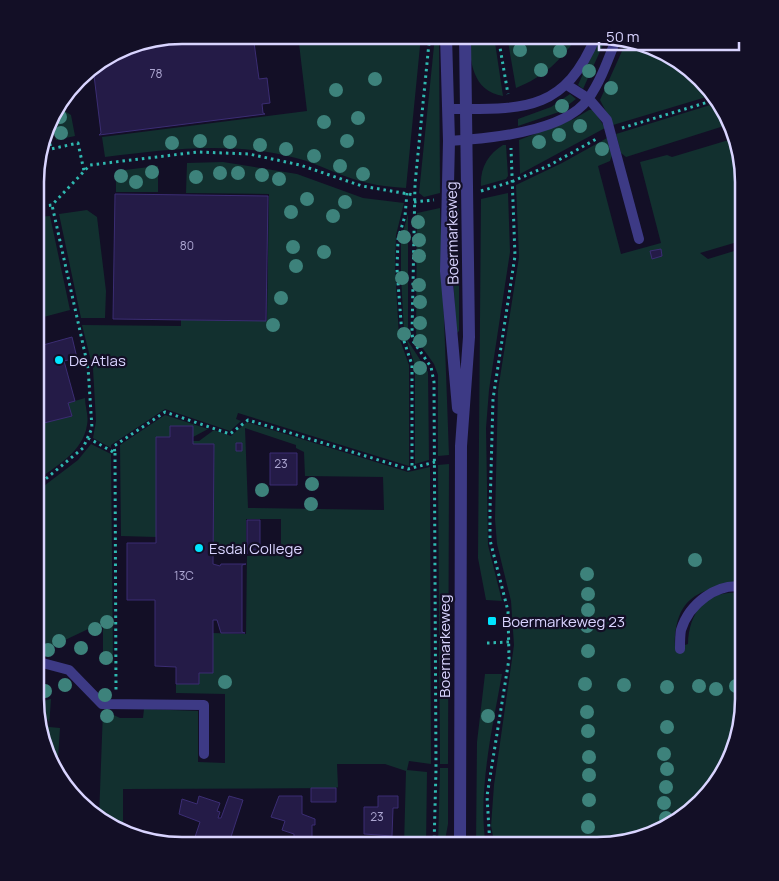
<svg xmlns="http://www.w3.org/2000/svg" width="779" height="881" font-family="Manrope,sans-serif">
	<rect width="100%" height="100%" fill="#130f26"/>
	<path fill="#12302f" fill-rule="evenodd" d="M298,35L421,36L406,188C393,187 380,186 368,183C343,178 320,164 296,158C232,141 169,149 105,157L102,137L307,111Z
		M435,36H439L440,193L424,197L419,193Z
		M469,36H494L503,96C472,91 470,61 469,36Z
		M507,36H578C561,60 544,77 516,88Z
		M600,36H607L583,89L578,85Z
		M627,40L671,55L713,95L613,125L600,100Z
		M570,94L576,99L559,112L518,126V119L551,107Z
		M720,102L727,125L626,157L621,153L616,134Z
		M60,108L71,115L75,136L56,140L52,122Z
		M589,110H594L605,128L520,174L519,140L574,119Z
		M607,138L612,155L610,161L598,166L621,254L661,243L640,162L667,155L672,157L732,139L744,173V240L700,253L708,259L744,248V347L734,350V353L744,350V583C699,588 674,597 675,648L688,644C689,610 708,589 744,593V708L724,773L678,821L606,846H495L491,826L494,785L514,645L511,601L497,544L495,519L498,390L519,257L516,185L562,163Z
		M503,145H506L508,176L506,179L481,186C480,168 488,154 503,145Z
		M223,162L297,174L363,198L404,203L396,235L395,267L399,337L409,365V466L238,413L236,419L241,421L230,431L165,409L111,445V448L93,438L96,421L93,369L82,325L181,326V320L267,321L269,194L186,193L187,163Z
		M158,166V192H116V171Z
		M508,193L510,252L489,390L486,428L488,545L502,601L486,600L478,558L481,199Z
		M459,204V331L456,334L450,206Z
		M440,208L449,455L438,456V375L434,364L416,339L417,213Z
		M87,210L97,217L106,291L105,318H81L59,214Z
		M408,214V341L428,372L429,460L415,464V366L404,332L401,276V239Z
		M50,216L70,310L36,319V217Z
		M85,398C85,407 89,416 87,425C83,452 56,466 36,481V472L38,471L36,463V425L72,416L68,403Z
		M165,415L208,429L193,437V426H170V437H156V537L121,536L120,445Z
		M247,422L408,472L430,467L431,764L409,761L407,770L427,772L426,846H404L406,771L385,764H337L338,787L336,788L123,789V831L108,826L99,818L103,710L120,718H143L144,709L198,711V762L225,763V694L176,693V684H199V673H213V633L246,634L247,556L281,555V519H246V550H213L214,444H193V441H199L214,430L231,436ZM245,428L296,445V448L304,452L305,476L383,477L384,510L248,508Z
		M91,444L111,454L113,663L103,664V622L44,650L38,648L35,654L36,492L78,460Z
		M449,464L448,764H440L438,465Z
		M485,674H502C493,725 477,794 486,846H476L477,742Z
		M51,699L49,727L60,728L57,774L43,731L48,728L49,722L45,716H38L35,703Z
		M440,768H448V824L444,846H438Z"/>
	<path fill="#241b47" stroke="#3b2d73" d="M182,35H253L259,79L267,78L270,103L262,104L263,113L265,114L99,135L101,133L93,67L135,43Z
		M115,194L268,196L266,321L113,319Z
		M661,249L662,256L652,259L650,251Z
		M72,337L77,358L64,361L75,401L68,403L72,416L36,425V347Z
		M170,426H193V444H214L213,564L220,566L221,564H246L242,565V632L245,633H221L217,620H213V673H199V684H176V667L155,666V600H127V543H156V437H170Z
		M236,443H242V451H236Z
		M270,453H297V485H270Z
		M247,520H260V550H247V554Z
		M311,788H336V802H311Z
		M199,796L220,803L217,811L220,812L218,818H221L229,796L243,800L228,846H200L193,843L200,822L179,814L182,799L197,804Z
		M279,796H302V814L315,819V825H312V837H315V846H294V834L282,830L285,821L271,817Z
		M378,796H398V808H393L392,836L364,834V807H378Z"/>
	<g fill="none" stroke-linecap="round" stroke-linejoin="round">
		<path stroke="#2fb8b0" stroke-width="3" stroke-dasharray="2.5 4" stroke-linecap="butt" d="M498,36L508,94
			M429,43L415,184L412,333L413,341L431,367L434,382L436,769L434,846
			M622,128L718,99
			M47,131L51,149L78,143L84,171
			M481,191L511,182L550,165L598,138
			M407,193L405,216L398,239L397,269L402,335L412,365V468
			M414,202L434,200
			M36,207L52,205L90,165L198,152L249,154L300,165L362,186L414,195
			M88,438L115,453L114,446L165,412L230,434L248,420L408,469L435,462
			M115,453L116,692
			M36,487L83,448L92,428L88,367L52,205
			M487,643L509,642
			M490,846L487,796L509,659L508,611L490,540V510L493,399L515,256L511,148"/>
		<path stroke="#3d3a85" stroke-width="10" d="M567,85L589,99L607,120L639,239
			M448,109C521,109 564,114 596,36
			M449,141C486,139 565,132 588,99C601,81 609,57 617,37
			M680,649C680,643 680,635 681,630C689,604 717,582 744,587
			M35,661L69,670L102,704L204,705V754"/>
		<path stroke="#3d3a85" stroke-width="12" d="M446,36L449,141L446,271L458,408
			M460,846L461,446L469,337L465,36"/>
	</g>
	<g fill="#3d827b">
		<circle cx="520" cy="50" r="7"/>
		<circle cx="560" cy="51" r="7"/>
		<circle cx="541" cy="70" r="7"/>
		<circle cx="589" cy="71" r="7"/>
		<circle cx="375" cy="79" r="7"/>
		<circle cx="611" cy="88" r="7"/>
		<circle cx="336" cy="90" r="7"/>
		<circle cx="562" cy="106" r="7"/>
		<circle cx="60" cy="117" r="7"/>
		<circle cx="358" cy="118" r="7"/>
		<circle cx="324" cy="122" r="7"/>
		<circle cx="580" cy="126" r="7"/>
		<circle cx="61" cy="133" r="7"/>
		<circle cx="559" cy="135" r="7"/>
		<circle cx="200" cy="141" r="7"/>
		<circle cx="347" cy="141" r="7"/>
		<circle cx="230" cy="142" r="7"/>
		<circle cx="539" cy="142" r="7"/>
		<circle cx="172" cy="143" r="7"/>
		<circle cx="260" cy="145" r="7"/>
		<circle cx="286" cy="149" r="7"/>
		<circle cx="602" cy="149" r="7"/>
		<circle cx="314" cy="156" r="7"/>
		<circle cx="340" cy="166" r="7"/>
		<circle cx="152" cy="172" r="7"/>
		<circle cx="220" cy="173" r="7"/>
		<circle cx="238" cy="173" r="7"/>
		<circle cx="363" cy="174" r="7"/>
		<circle cx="262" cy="175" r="7"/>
		<circle cx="121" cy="176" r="7"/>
		<circle cx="196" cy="177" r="7"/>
		<circle cx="279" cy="179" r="7"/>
		<circle cx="136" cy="182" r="7"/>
		<circle cx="307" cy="199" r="7"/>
		<circle cx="345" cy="202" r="7"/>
		<circle cx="291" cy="212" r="7"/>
		<circle cx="333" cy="216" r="7"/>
		<circle cx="418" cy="222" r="7"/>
		<circle cx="404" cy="237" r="7"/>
		<circle cx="419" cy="240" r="7"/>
		<circle cx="293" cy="247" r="7"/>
		<circle cx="324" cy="252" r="7"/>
		<circle cx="419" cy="256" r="7"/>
		<circle cx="296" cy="266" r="7"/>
		<circle cx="402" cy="278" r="7"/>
		<circle cx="419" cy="285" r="7"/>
		<circle cx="281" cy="298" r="7"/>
		<circle cx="420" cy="302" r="7"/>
		<circle cx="420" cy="323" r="7"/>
		<circle cx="273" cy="325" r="7"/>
		<circle cx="404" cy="334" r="7"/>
		<circle cx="420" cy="341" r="7"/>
		<circle cx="420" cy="368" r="7"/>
		<circle cx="312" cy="484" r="7"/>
		<circle cx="262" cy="490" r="7"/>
		<circle cx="311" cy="504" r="7"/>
		<circle cx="695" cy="560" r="7"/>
		<circle cx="587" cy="574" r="7"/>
		<circle cx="588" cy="594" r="7"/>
		<circle cx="588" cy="610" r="7"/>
		<circle cx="107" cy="622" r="7"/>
		<circle cx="587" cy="626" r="7"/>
		<circle cx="95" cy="629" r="7"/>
		<circle cx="59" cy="641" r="7"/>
		<circle cx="81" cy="648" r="7"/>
		<circle cx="48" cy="650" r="7"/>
		<circle cx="588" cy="651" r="7"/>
		<circle cx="106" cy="658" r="7"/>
		<circle cx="225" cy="682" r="7"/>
		<circle cx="585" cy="684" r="7"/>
		<circle cx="65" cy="685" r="7"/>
		<circle cx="624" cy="685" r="7"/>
		<circle cx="699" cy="686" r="7"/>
		<circle cx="736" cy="686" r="7"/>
		<circle cx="667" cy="687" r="7"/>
		<circle cx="716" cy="689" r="7"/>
		<circle cx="45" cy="691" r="7"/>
		<circle cx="105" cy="695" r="7"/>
		<circle cx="587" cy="712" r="7"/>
		<circle cx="107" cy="716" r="7"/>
		<circle cx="488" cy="716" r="7"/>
		<circle cx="667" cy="727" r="7"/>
		<circle cx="588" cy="731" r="7"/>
		<circle cx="664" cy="754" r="7"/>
		<circle cx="589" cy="757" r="7"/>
		<circle cx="667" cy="769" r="7"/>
		<circle cx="589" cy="775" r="7"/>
		<circle cx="666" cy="787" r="7"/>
		<circle cx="589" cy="800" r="7"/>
		<circle cx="664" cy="803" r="7"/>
		<circle cx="666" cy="818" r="7"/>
		<circle cx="588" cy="827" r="7"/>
	</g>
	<g fill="#00e5ff" stroke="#130f26" stroke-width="2">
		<circle cx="59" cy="360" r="5"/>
		<circle cx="199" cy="548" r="5"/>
		<rect x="487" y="616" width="10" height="10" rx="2.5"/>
	</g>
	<g text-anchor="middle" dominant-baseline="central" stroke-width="4.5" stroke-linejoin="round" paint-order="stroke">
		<g font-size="12" fill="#aca6d1">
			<text x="156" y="73">78</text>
			<text x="187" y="245">80</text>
			<text x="281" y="463">23</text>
			<text x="184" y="575">13C</text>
			<text x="377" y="816">23</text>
		</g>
		<g font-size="15" fill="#d9d4ff" stroke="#130f26">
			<text transform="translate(452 233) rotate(-91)">Boermarkeweg</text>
			<text transform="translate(444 646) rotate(-90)">Boermarkeweg</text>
		</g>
		<g font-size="15" fill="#d9d4ff" stroke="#130f26" text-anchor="start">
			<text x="69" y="360">De Atlas</text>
			<text x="209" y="548">Esdal College</text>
			<text x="502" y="621">Boermarkeweg 23</text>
		</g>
	</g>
	<path d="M0 0H779V881H0ZM182 44H597A138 138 0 0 1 735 182V699A138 138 0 0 1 597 837H182A138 138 0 0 1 44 699V182A138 138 0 0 1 182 44Z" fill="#130f26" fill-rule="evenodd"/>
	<path fill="none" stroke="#d9d4ff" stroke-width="2.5" d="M182 44H597A138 138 0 0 1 735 182V699A138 138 0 0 1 597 837H182A138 138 0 0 1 44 699V182A138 138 0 0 1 182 44Z"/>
	<path d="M599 42v8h140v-8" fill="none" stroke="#d9d4ff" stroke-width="2.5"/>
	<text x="606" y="42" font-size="15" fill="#d9d4ff" stroke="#130f26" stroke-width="4" paint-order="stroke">50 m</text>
</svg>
